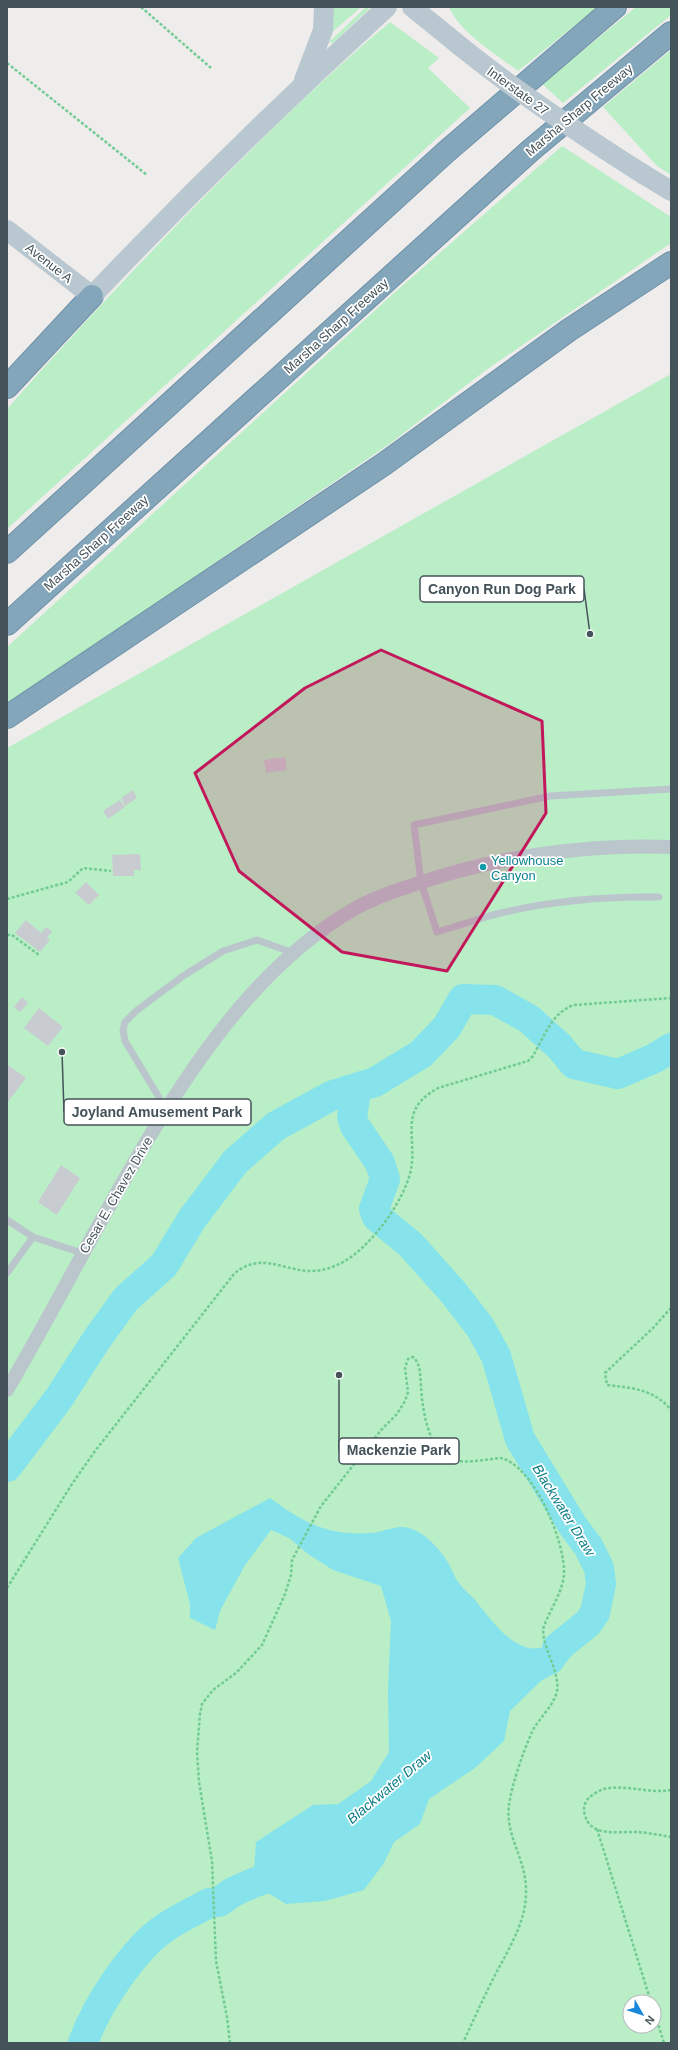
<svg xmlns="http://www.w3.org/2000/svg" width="678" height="2050" font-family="Arial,sans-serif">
	<rect width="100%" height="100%" fill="#efecec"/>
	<path fill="#b9eec6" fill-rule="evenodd" d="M333,7H361L329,35Z
		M366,7L369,9L333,43L329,42Z
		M449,7H598L518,71C496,54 460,33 449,7Z
		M636,7H671V15L563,103L542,84Z
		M390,22L439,58L428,68L470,108L7,529V409C80,326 156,245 235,166C285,116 336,67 390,22Z
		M671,50V175L657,166L603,107Z
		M562,146L671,217V243L486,370L388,445L222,558L122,630L7,708V647L394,293Z
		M671,374V2043H7V748ZM630,2002H654V2026H630Z"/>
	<path fill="#86e3eb" d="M270,1498C303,1522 327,1536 370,1533C383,1533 395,1524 409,1528C424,1532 439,1548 447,1561C451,1567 454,1576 458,1582C463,1589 470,1594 475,1600C489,1617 513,1653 540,1648C558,1645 572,1630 588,1623L589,1631L560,1671L542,1680L510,1711L504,1741L475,1768L429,1799L420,1824L394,1842L384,1863L364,1890L325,1901L286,1904L253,1883L256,1842L313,1805L338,1804L371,1781L389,1752L388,1690L391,1621L381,1586L333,1570L308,1554L289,1538L271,1530L245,1565L220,1611L215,1630L190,1618V1604L178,1558L196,1538Z"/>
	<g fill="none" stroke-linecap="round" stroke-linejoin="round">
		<path stroke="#86e3eb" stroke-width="30" d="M348,1090L355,1098L352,1117L355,1126L380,1163L385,1179L374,1209L377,1217L410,1244L453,1292L480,1327L496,1356L520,1439L573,1526L588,1546L599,1568L601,1584L595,1613L588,1623L557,1648
			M7,1467L59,1398L97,1339L126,1299L164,1265L192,1219L235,1162L276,1126L333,1095L375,1082L421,1054L447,1027L463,999L495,1000L529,1019L559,1046L574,1064L618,1074L655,1058L671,1048
			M219,1902L233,1892L253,1883L286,1872L290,1869
			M83,2043C96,2006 133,1949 166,1927C179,1918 195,1911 209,1903"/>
	</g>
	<path fill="#c8ccd1" d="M285,757L287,770L266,773L264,760Z
		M133,790L137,798L125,806L121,798Z
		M120,800L125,807L108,819L103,811Z
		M140,854L141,870H134V876H113L112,855Z
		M86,882L99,895L89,905L75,893Z
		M26,920L41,933L46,927L52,931L47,938L50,940L40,952L15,933Z
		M22,997L28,1003L20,1012L14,1007Z
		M39,1008L63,1027L48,1046L24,1028Z
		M7,1064L26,1078L7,1103Z
		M61,1165L80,1178L57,1215L38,1202Z"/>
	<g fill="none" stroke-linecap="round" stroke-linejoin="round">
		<defs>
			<path id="motorway" d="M7,387L92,296
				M7,552L447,151L615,7
				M7,624L531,150L671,33
				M7,717L384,464L569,330L671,263"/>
		</defs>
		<use href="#motorway" stroke="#6e91a7" stroke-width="24"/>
		<path stroke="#71cb93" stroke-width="2.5" stroke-dasharray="3 2" stroke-linecap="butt" d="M141,7L211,68
			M7,63L147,175
			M7,899L68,882L83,868L111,871
			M7,935H12L39,955
			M671,1308L652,1329L605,1373L607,1385C632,1388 654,1389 671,1410
			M7,1588L72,1484L95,1451L234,1274C259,1252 280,1269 308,1271C331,1272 352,1259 367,1243C385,1225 403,1198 410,1174C419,1137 396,1111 438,1088L528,1061L533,1056C544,1037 552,1012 574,1005L671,998
			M671,1790C649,1794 626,1784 604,1789C598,1791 591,1795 587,1800C584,1805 583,1810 585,1815C590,1838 621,1831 638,1832C649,1833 660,1835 671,1837
			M597,1829L651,2002
			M654,2011L664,2043
			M230,2043L227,2017L216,1961L212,1861L199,1782L197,1752L200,1714L202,1704L213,1690L236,1673L262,1645L285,1594L291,1575L292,1560L321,1506L382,1429L397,1414L405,1401L408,1392L405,1368L408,1359L413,1357C421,1364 420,1375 421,1386C422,1407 428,1452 452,1460C466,1464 487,1459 501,1458C534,1466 566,1543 564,1575C562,1594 549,1611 543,1629C543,1649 560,1672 557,1691C554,1706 538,1719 532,1732C523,1752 512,1784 509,1805C505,1837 526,1858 526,1890C527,1921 508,1950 494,1977C483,1999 473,2021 463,2043"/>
		<path stroke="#bac6cc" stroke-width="7" d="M659,897C602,896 545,901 489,916C472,921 454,927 437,932L421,882L414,825L550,796L671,789
			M166,1109L125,1041L123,1030L125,1022L136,1011L183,976L223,951L257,940L294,953
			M7,1220L33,1237
			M7,1273L33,1237L82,1253"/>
		<path stroke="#bac6cc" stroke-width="14" d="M7,1390C58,1303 103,1212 156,1126C207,1043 268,959 354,909C372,899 391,892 410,886C491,857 585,844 671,847"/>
		<path stroke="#b9c7d0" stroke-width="20" d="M412,7L460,46
			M304,80L323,30L324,7
			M643,174L671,191
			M7,230L92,296C187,196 285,100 387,7"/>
		<use href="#motorway" stroke="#83a6bb" stroke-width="22"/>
		<path stroke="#b9c7d0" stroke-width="20" d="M460,46C518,93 580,134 643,174"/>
	</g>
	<path fill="#c2185b" fill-opacity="0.2" stroke="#c2185b" stroke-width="3" stroke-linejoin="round" d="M381,650L542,721L546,813L447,971L342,952L239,871L195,773L305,688Z"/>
	<circle fill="#0f9aa8" stroke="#fff" stroke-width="1.5" cx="483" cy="867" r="4"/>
	<g text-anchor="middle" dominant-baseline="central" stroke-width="3.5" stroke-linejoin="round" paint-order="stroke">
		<g font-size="13" fill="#445259" stroke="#fff">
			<text transform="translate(518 91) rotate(36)">Interstate 27</text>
			<text transform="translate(579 110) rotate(-40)">Marsha Sharp Freeway</text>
			<text transform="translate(49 263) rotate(38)">Avenue A</text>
			<text transform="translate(336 326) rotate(-42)">Marsha Sharp Freeway</text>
			<text transform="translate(96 543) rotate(-42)">Marsha Sharp Freeway</text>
			<text transform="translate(116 1195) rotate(-60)">Cesar E. Chavez Drive</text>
		</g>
		<g font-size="13" fill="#0d838f" stroke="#fff" text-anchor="start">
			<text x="491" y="860">Yellowhouse<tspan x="491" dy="15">Canyon</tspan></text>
		</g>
		<g font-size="14" font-style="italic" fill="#0d7d87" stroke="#fff">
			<text transform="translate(564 1510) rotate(58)">Blackwater Draw</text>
			<text transform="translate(389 1787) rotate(-40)">Blackwater Draw</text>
		</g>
	</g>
	<path fill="none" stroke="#445259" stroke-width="1.5" d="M590 634L584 589M62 1052L64 1112M339 1375L339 1451"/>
	<g fill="#445259" stroke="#fff" stroke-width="1.5">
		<circle cx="590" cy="634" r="4"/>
		<circle cx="62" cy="1052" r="4"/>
		<circle cx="339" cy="1375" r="4"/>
	</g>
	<g fill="#fff" stroke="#445259" stroke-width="1.5">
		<rect x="420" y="576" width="164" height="26" rx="4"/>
		<rect x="64" y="1099" width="187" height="26" rx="4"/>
		<rect x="339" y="1438" width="120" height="26" rx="4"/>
	</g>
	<g font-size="14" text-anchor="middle" font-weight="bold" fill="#445259">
		<text x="502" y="594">Canyon Run Dog Park</text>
		<text x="157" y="1117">Joyland Amusement Park</text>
		<text x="399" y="1455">Mackenzie Park</text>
	</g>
	<rect width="678" height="2050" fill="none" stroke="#445259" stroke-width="16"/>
	<g transform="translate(642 2014) rotate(129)"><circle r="19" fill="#ffffff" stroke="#b4babd"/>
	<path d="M0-3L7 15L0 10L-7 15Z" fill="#1988db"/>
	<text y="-6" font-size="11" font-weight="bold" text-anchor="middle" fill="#445259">N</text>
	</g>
</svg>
